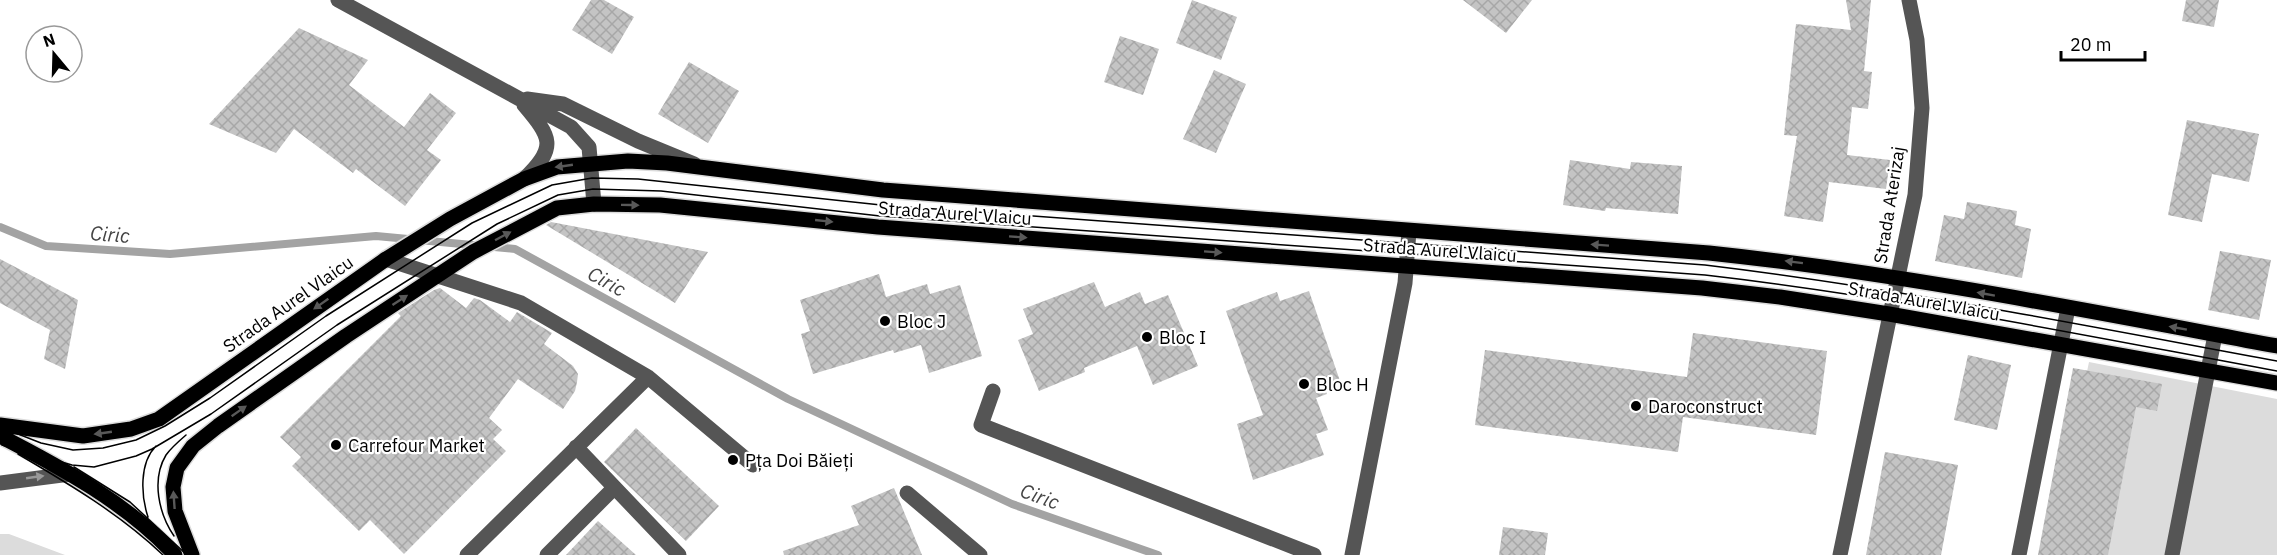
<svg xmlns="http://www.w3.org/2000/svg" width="2277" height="555" font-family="'IBM Plex Sans',sans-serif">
	<defs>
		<pattern id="building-cross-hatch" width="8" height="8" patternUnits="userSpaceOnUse" patternTransform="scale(1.5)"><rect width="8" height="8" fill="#c4c4c4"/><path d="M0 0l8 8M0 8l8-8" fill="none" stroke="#a7a7a7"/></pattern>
	</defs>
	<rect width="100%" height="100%" fill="#fff"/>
	<path fill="#dcdcdc" d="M2089,362L2277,399V555H2049Z
		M0,534H9L65,555H0Z"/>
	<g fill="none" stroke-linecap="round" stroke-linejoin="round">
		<path stroke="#a3a3a3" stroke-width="8" d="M0,227L46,246L170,254L376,236L515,249L788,399L1012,504L1158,555"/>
	</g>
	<path fill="url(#building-cross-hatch)" d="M591,0H604L634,17L612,54L572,30Z
		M1192,0L1237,17L1221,60L1176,43Z
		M1463,0H1532L1506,33Z
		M1846,0H1871L1864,71L1872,72L1868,109L1852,107L1847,155L1890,160L1886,189L1829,182L1823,222L1784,216L1797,136L1784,135L1796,24L1851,30Z
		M2186,0H2219L2214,27L2182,21Z
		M299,28L368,60L349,85L404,127L430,93L456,113L427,150L441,160L405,206L356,169L353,173L294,129L276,153L209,124Z
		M1120,36L1159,49L1143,95L1104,82Z
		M689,62L739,91L708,143L658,114Z
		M1214,70L1246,84L1216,153L1183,139Z
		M2187,120L2259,134L2249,182L2212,174L2202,222L2168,215Z
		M1570,160L1630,169L1631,162L1682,166L1678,214L1606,208L1605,211L1563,205Z
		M1967,202L2017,211L2015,225L2031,229L2022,278L1935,261L1944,215L1964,219Z
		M551,222L708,252L675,303L546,225Z
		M2220,251L2271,260L2259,320L2208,310Z
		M0,259L78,300L65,369L44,359L50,330L0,303Z
		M879,274L886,297L927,284L930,294L960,285L982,356L929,373L921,345L894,353L893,350L813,374L801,334L810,331L800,300Z
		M1094,282L1105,307L1140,292L1145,304L1168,295L1198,366L1153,385L1137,346L1084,368L1085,372L1039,391L1018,340L1033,334L1023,309Z
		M440,288L466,308L474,298L480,300L510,322L517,312L552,333L544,344L573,366L578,374L577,382L575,391L563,409L518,379L489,418L502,430L493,439L506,451L404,554L370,520L359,531L292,466L301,457L280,437L401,316L398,313L434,290Z
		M1309,291L1340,381L1324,386L1327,394L1316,398L1328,430L1316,434L1324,455L1253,480L1237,424L1263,415L1226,311L1277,292L1280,301Z
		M1693,333L1827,351L1816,435L1683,417L1678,452L1475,425L1485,350L1687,377Z
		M1968,355L2011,365L1997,430L1954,420Z
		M2073,368L2162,384L2157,411L2136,407L2108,555H2038Z
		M636,428L719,506L686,541L604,462Z
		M1885,452L1958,465L1941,555H1866Z
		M894,488L922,555H784L783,551L859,525L851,506Z
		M598,521L636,555H566Z
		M1503,527L1548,533L1545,555H1499Z"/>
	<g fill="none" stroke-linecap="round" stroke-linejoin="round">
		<defs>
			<path id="major" d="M0,425L83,436L131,429L159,419L386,259L450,219L524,179L557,167L628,161L667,163L883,190L1709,253C1899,273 2089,311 2277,346
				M0,436C62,468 127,503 175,555
				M192,555L175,511L173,487L177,468L193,446L218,426L346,336L473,252L557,208L594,204L660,205L878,227L1702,288L1780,297L1889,314L2277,383"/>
		</defs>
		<use href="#major" stroke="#dbdbdb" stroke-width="18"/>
		<path stroke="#555" stroke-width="15" d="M338,0L571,127L589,147L594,204
			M527,99L563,104L638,141L694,164
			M524,105C551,137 558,147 524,179
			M386,259L521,303L648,377L753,465
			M993,391L981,425L1314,555
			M576,447L679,555
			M0,483L70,474
			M907,493L980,555
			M467,555L648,377
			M547,555L614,488
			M1352,555L1405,283L1409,231
			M1840,555L1915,195L1922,108L1917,40L1909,0
			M2019,555L2068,308
			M2172,555L2215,335"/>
		<use href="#major" stroke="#000" stroke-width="15"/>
		<path stroke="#000" stroke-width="1.5" d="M0,427L41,443L73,450L103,448L136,440L165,426L210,398L326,316L472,223L552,185L592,178L638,179L881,205L1705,265C1897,288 2087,326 2277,361
			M2,445L72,465L94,467L136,456L152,449L211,414L337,325L497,224L558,195L593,189L661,191L880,216L1705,275C1897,297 2087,336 2277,371
			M18,454C69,484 120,514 163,555
			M74,467L130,502L187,555
			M148,517C141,496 139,463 156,446
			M174,536C159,514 151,480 166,455C171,448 179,441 186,435"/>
	</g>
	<defs><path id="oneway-solid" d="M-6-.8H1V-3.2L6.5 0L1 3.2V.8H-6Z" transform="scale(1.5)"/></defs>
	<g fill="#595959">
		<use href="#oneway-solid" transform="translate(564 166) rotate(172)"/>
		<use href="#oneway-solid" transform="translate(630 205) rotate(1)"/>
		<use href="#oneway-solid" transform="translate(824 221) rotate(6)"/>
		<use href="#oneway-solid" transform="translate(503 236) rotate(-28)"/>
		<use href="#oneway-solid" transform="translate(1018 237) rotate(4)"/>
		<use href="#oneway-solid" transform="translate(1600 245) rotate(-176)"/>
		<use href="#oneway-solid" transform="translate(1213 252) rotate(4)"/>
		<use href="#oneway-solid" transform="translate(1794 262) rotate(-173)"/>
		<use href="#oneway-solid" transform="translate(1986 294) rotate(-170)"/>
		<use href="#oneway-solid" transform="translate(400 300) rotate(-33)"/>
		<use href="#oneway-solid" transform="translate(321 304) rotate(145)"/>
		<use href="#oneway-solid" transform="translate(2178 328) rotate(-170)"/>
		<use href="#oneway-solid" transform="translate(239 411) rotate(-35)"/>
		<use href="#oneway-solid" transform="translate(103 433) rotate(172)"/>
		<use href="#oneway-solid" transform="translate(174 500) rotate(-94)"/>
	</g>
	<use fill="#999" href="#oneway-solid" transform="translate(35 477) rotate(-8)"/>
	<g fill="#000" stroke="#fff" stroke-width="2">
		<circle cx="885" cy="321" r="6"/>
		<circle cx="1147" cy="337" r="6"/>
		<circle cx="1304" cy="384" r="6"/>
		<circle cx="1636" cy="406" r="6"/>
		<circle cx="336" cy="445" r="6"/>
		<circle cx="733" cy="460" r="6"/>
	</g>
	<g text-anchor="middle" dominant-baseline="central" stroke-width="4.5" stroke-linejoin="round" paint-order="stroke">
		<g font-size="18" fill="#000" stroke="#fff">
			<text transform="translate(1889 205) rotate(-81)">Strada Aterizaj</text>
			<text transform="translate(955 213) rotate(4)">Strada Aurel Vlaicu</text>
			<text transform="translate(1440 250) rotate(4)">Strada Aurel Vlaicu</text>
			<text transform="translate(1924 301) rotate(10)">Strada Aurel Vlaicu</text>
			<text transform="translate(288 304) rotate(-35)">Strada Aurel Vlaicu</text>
		</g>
		<g font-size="18" fill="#000" stroke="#fff" text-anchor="start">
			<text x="897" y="321">Bloc J</text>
			<text x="1159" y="337">Bloc I</text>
			<text x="1316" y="384">Bloc H</text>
			<text x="1648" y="406">Daroconstruct</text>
			<text x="348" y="445">Carrefour Market</text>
			<text x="745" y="460">Pța Doi Băieți</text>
		</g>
		<g font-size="20" font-style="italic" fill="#444" stroke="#fff">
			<text transform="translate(110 234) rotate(4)">Ciric</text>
			<text transform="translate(607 281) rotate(29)">Ciric</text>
			<text transform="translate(1040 496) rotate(20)">Ciric</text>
		</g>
	</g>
	<g transform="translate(54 54) rotate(341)"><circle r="28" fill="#ffffff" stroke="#999999" stroke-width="1.5"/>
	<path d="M0-4.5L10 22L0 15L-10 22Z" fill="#000000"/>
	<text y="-9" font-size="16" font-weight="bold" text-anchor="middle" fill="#000000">N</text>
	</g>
	<path d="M2061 51v9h84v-9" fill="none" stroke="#000000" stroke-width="3"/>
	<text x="2070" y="51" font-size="18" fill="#000000" stroke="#ffffff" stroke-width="4.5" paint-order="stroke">20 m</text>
</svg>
